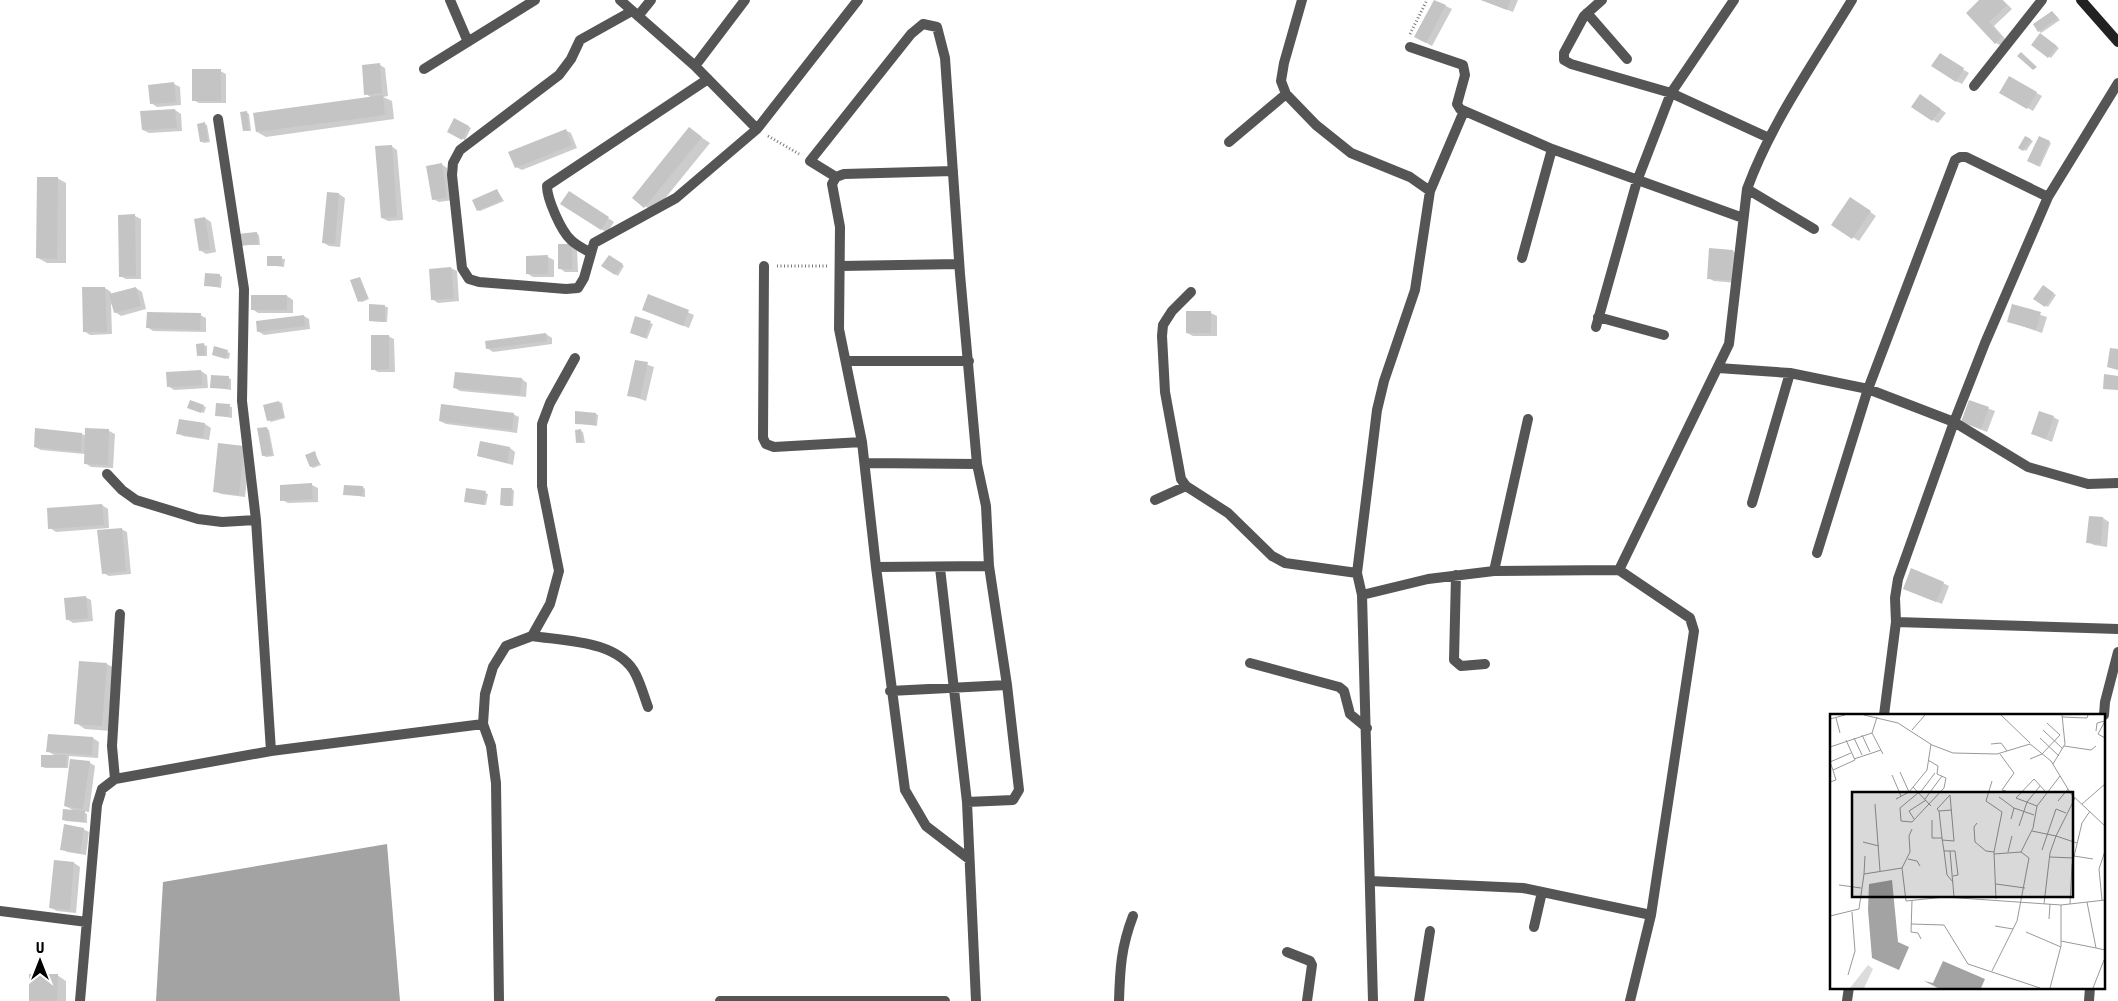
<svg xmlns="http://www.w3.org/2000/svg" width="2118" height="1001" font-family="'Asap Condensed',sans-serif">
	<rect width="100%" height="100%" fill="#fff"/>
	<path fill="#a3a3a3" d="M387,844L400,1001H156L163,882Z"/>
	<path fill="#0003" d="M1481,0H1518L1513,12Z
		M1981,0H2003L2012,9L1994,26L2007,41L2002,46L1996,43Z
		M1435,1L1452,9L1432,46L1416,37Z
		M2052,12L2060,20L2041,33L2039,31Z
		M2043,36L2059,48L2051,58L2033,45Z
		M1940,55L1969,73L1962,84L1956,81Z
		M380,65L385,68L388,96L383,97L392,101L394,119L266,137L257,132L372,98L366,94Z
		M220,71L226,74V103H199L193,100Z
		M2009,78L2042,96L2033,111L2001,93Z
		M174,84L180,87L181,105L157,107L151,103Z
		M1926,99L1946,113L1938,123L1933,120Z
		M175,110L181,114L182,131L149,133L143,130Z
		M246,112L249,114L251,131H246L244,130Z
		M455,120L471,128L465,140L449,131Z
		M204,124L207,125L210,142L204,143L201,141Z
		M689,129L710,143L654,212L633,198Z
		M565,130L571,133L577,148L522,170L516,167Z
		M2026,137L2033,141L2026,151L2019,147Z
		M2040,137L2051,143L2040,167L2029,161Z
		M391,146L397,150L403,220L388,221L382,218Z
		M441,164L447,168L453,200L439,202L433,199Z
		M57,178L66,183V263H47L38,258Z
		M497,190L504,201L480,211L478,210Z
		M328,193L339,194L345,198L340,247L329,246L324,243Z
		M575,196L614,222L607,233L601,229Z
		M1856,202L1876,216L1859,241L1833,225Z
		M135,216L141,219V279H126L120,276Z
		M205,218L211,222L216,252L206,254L200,250Z
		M256,233L259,235L260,245H240Z
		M571,245L577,248L578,272H565L559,268Z
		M1711,250L1733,251L1739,255L1737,283L1714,281L1708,278Z
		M609,256L624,266L618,276L603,266Z
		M268,257L285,259L284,267L268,265Z
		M548,257L554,260V277H533L528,274Z
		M451,268L457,271L459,301L438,303L432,299L430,270Z
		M219,275L222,277L221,288L205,285Z
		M360,278L369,299L362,302L359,301Z
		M2043,287L2056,295L2048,307L2035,299Z
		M105,288L111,292V295L136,288L142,292L146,309L121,316L115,312L111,303L112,334L90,335L84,331L83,289Z
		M649,295L694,315L689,328L649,312Z
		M287,296L293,300V313H258L252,309Z
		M370,306L388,307L387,322L370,321Z
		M2012,306L2047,317L2042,333L2008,321Z
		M1211,313L1217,316V336H1193L1187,333Z
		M200,315L206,318V332L153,331L147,327Z
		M304,316L309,319L310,329L264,335L258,331Z
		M650,323L653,324L647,339L634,334Z
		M546,334L552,338V344L493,352L487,348Z
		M388,336L394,339L395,372H378L373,369Z
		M204,345L207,346V356H200L198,355Z
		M215,348L230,353L229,359L216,355Z
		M636,361L654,367L646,401L629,395Z
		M201,371L207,375L208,388L174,390L168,386Z
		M229,378L231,379V390L212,387Z
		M522,379L527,383L526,397L460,391L455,388Z
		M279,402L282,403L285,418L271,422L269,420Z
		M1970,402L1995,411L1987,432L1962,422Z
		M217,405L232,407V418L216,415Z
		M203,406L206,407L204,413L191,409Z
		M513,414L519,417L517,433L446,424L440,421Z
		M596,414L598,415L597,426L576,423Z
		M2053,417L2059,420L2052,442L2032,434Z
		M205,424L211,428L209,440L183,436L178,433Z
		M266,428L269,430L274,456L266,457L263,455Z
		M36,430L82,434L86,436L109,431L115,434L113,468L91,467L85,463V454L41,450L35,447Z
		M581,431L583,432L585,443H580L577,442Z
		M219,445L250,451L245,497L221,494L215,491Z
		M510,448L515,452L513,465L478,456Z
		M314,453L321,465L313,468L311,466Z
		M312,485L318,488V502L288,503L282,500Z
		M363,487L365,489V497L344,494Z
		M512,489L514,491L513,506H504L501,504Z
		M485,493L488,494L486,505L468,502Z
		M102,505L108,509L109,528L56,532L50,528Z
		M2090,517L2103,518L2109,522L2107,547L2094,545L2088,542Z
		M121,529L127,532L131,574L109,576L103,573Z
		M1943,583L1949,586L1942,604L1904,589Z
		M85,597L91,600L93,621L73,623L67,619Z
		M107,664L116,669L111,731L85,729L76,723Z
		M49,735L93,738L99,742L98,758L69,756L68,768H45L43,767L56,756L47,751Z
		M89,762L95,766L89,812L82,811L87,814V823L66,821L64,820L75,811L65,806Z
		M83,829L89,832L86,855L67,852L62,849Z
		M55,861L74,863L80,867L76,913L57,911L51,908Z
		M57,975L66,981V1001H31Z"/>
	<path fill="#c4c4c4" d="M1434,0L1446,5L1426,43L1414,37Z
		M1481,0H1511L1507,10Z
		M1979,0H2001L2007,5L1989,22L2002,37L1995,44L1966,13Z
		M2052,11L2058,18L2038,32L2033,24Z
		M2040,33L2057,46L2048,58L2031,45Z
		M2021,52L2037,67L2033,70L2017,56Z
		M1940,53L1964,68L1956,82L1931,66Z
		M380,63L382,93L364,95L362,65Z
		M192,69H221V101H192Z
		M2009,76L2037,92L2027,109L1999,93Z
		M174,82L176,102L150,104L148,85Z
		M1920,94L1941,109L1932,121L1911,107Z
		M383,95L385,115L256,132L253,113Z
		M175,109L177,128L142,130L140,111Z
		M247,111L249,130L243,131L240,112Z
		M454,118L469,126L462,140L447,132Z
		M205,122L208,141L200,142L197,124Z
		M689,127L702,137L644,208L632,198Z
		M566,129L572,145L515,168L508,152Z
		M2025,136L2031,139L2023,151L2018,148Z
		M2039,136L2050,141L2038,166L2027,161Z
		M392,145L397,217L381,218L375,146Z
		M442,163L447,197L432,200L426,166Z
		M37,177H58L57,259L36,258Z
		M497,189L502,200L477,211L472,200Z
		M569,191L609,217L601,230L560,204Z
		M327,192L339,193L335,244L322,243Z
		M1850,197L1871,211L1852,239L1831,225Z
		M135,214L136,276L119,277L118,215Z
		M205,217L210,249L199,251L194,219Z
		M257,232L258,244L239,246L238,234Z
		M558,244H572V269H558Z
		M1709,248L1733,250L1731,280L1707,279Z
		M548,255V274H526V256Z
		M609,255L623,264L615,275L601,266Z
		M267,256H282V266H267Z
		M451,267L454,298L431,300L429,269Z
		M205,273L220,274L219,287L204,286Z
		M360,277L368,298L358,302L350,280Z
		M2043,285L2054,293L2045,307L2033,299Z
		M82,287H105L107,332H83Z
		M136,287L141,306L114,313L109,294Z
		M648,294L689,310L683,326L642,310Z
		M251,295H287V310H251Z
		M369,304L385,305V322L369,321Z
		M2012,304L2041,312L2036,330L2007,322Z
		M1186,311H1211V333H1186Z
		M147,312L201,313L200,330L146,328Z
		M304,315L305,326L257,332L256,321Z
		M635,316L651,321L645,338L630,333Z
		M546,333L547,341L486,349L485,341Z
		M371,335H389V369L371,370Z
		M204,343L205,355L197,356L196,344Z
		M214,346L228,350L226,359L212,355Z
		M2110,348L2118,349V370L2107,367Z
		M635,360L648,362L640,398L627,396Z
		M201,370L202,385L167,387L166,372Z
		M455,372L522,378L520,395L453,388Z
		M2104,374L2118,376V390L2103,389Z
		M211,375L229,376L228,389L210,388Z
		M190,400L204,405L201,413L187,408Z
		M1969,400L1989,407L1981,429L1961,422Z
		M279,401L284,417L267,421L263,405Z
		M216,403L230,404L229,417L215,416Z
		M441,404L514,413L512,430L439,421Z
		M575,411L596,413L595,425L575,424Z
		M2039,411L2054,416L2046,439L2031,434Z
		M179,419L205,423L203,438L176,434Z
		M267,427L272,455L262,456L257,428Z
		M35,428L82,433L81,452L34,447Z
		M85,428L109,429L108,465L84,464Z
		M581,429L582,442L576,443L575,430Z
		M480,441L510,447L507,463L477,456Z
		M218,443L244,446L239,495L213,492Z
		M315,451L319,464L310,467L305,455Z
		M312,483L313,499L280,501V485Z
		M344,485L363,486L362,496L343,495Z
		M466,488L486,491L484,505L464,502Z
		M501,488H512L511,506L500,505Z
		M102,504L104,525L48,529L47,508Z
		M2089,516L2103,517L2101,544L2086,543Z
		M122,528L126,571L102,574L97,530Z
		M1911,568L1944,582L1936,602L1903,589Z
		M86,596L88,618L66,620L64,598Z
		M79,661L107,663L102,726L74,724Z
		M48,734L93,737L92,755L46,752Z
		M41,755H67L66,767H41Z
		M70,759L90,761L83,809L64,806Z
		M63,809L85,811L84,822L62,820Z
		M64,824L84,828L80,853L60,850Z
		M54,860L74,862L70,910L49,908Z
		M29,974H58L57,1001H29Z"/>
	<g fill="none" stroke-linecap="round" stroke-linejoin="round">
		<path stroke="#777" stroke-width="3" stroke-dasharray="1 2.5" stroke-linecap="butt" d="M1410,34L1427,0
			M768,136L799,154
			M777,266H828"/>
		<path stroke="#555" stroke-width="10" d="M450,0L468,42
			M620,0L695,66L757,129
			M1302,0L1284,63L1281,81L1286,94L1316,125L1351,153L1410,177L1430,191L1415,290L1384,381L1377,410L1357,573L1362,595L1373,1001
			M1602,0L1584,16L1564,53V60L1571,64L1671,93L1769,138
			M632,11L580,40L571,59L559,75L460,150L453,163L452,175L462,268L469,279L479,282L566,289L578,288L584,278L594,243L676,198L757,129L858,0
			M1587,13L1627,59
			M638,16L651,0
			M1410,47L1463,65L1465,75L1457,104L1460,109L1552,149
			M695,66L745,0
			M424,69L535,0
			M2118,83L2048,197L1985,343L1954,422L2028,467L2088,484L2118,483
			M1974,86L2042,0
			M218,119L244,289L242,401L256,520L271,751
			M1229,142L1286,94
			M836,177L810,161L911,34L923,24L937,27L945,58L960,274L977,464L865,463
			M1747,189L1814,229
			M1430,191L1464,111
			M591,253C584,249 576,245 571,240C561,231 547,199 547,186L708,79
			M1522,258L1552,149L1743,218
			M764,266L763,438L766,444L774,447L862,442L876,567
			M841,266L959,264
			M1191,292L1172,311L1163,325L1162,336L1165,392L1181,479L1186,486L1228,513L1272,556L1285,563L1357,573
			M1598,317L1664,335
			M1596,327L1637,181L1671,93L1734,0
			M846,361H969
			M1718,368L1790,373L1868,389L1954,422L1898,579L1895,598L1896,622L1884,715
			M862,442L839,329L840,227L832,184L836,177L844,174L953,171
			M977,464L986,506L989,566
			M107,474L122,490L136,500L198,519L222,522L256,520
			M1155,500L1186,486
			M1752,503L1790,373
			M1817,553L1868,389L1955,160L1960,157H1966L2048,197
			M940,568L967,802L976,1001
			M1619,570L1690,618L1694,631L1651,915L1630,1001
			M1494,571L1528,419
			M1456,575L1454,660L1461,666L1485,664
			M1362,595L1428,579L1494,571L1619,570L1729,344L1747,189C1772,121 1815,61 1852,0
			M1896,622L2118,629
			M532,636C564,641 619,640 636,675C641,685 644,696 648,707
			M1250,663L1339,687L1344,691L1350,714L1367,728
			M890,691L1007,685
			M2104,715L2105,702L2118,652
			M483,724L485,694L493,667L506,646L532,636L550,604L559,571L542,486V424L550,403L575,358
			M115,779L112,746L120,614
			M967,802L1013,800L1019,790L1007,685L989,566L876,567L905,790L926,826L969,859
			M1370,881L1523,888L1651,915
			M0,911L87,922
			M1534,927L1542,892
			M1287,952L1310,961L1312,965L1307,1001
			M80,1001L97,805L102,789L115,779L271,751L483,724L491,746L496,783L499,1001
			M720,1001H945
			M1119,1001C1120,969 1121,947 1133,916
			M1419,1001L1430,931
			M1847,1001L1849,987
			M2089,1001L2090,987"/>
		<path stroke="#222" stroke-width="10" d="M2081,0L2118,42"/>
	</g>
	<g transform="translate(1830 714)">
		<rect width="275" height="275" fill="#fff"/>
		<path d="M38,251L43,255L34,274H20Z" fill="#dcdcdc"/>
		<path d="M62,166L68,228L79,233L69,256L42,244L38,196L39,170ZM113,247L155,265L151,274H108L94,267L103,269Z" fill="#a3a3a3"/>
		<path fill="none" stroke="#999" stroke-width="1" d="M34,1L68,9L102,31L123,39L167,40L200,30L221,47L241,80L275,112M171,1L200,29M47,3L42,19L53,40M232,3L257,4L258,1M6,4L10,19M0,5L15,1M275,7L268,20L275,24M82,16L95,1M213,16L233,35M266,17L267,9L275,7M32,21L40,38M24,24L32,41M210,24L229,42M161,30L171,29L177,37M234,32L261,36L266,32M0,33L42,19M170,40L184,59L172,76L176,77M24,45L51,36M200,45L212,40L230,21L217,9M0,48L3,56L25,46L16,26M0,48L21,39M223,50L235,30L232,1M70,58L79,78M62,61L71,82M162,67L156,87L172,98L164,138L166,185M0,68L6,66L3,56M83,73L101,92M88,79L70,94L71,107L82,108L114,74L116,64L107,60L108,52L98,46M89,80L105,59M169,83L184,94M245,84L226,122L247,129M66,85L79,78L97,56L101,30M95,85L112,62M228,87L238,75M45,90L50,157M252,90L275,70M207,92L186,84L204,65L216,78M109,97L107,95L120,81L124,127L112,126M84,105L79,97L96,86M181,105L184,94L204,101M102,106V124H112L114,137M147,109L144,113L145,128L156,137L164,138M189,112L197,88L210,72M202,117L226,122L220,139L214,190M112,124L109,97L122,96M33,128L49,132M212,136L226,95L236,99M120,137L124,183M178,138L182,122M164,140L191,138L203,114L207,92L230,62M244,142L263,145M220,143L244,144M78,145L87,147L90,152M72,154L80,138L79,122L82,115M34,160L35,142M123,162L128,161L125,137H114L117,161L123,168M166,170L195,174M9,171L31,174M82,186L81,218L88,219L91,225M272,186L269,155L275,137M257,188L266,234L275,236M240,190L242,151L252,109L260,97M0,202L29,195L34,160L72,154L76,187L115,183L231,191L275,186M219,205L220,190M81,210L114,211L138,250L210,274M165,212L183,215M196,218L231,233M231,227L266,234M162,257L187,207L199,144L191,138M18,261L25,237L22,198M220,274L231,232V191M263,274L274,246"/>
		<path fill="#000" fill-opacity="0.15" stroke="#000" stroke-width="2.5" d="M22,78H243V183H22Z"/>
		<rect width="275" height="275" fill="none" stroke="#000" stroke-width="2.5"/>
	</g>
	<g transform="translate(40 961)" stroke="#ffffff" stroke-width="4" paint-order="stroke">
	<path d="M0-4L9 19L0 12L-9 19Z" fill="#000000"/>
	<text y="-8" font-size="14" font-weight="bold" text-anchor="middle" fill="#000000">U</text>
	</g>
</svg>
